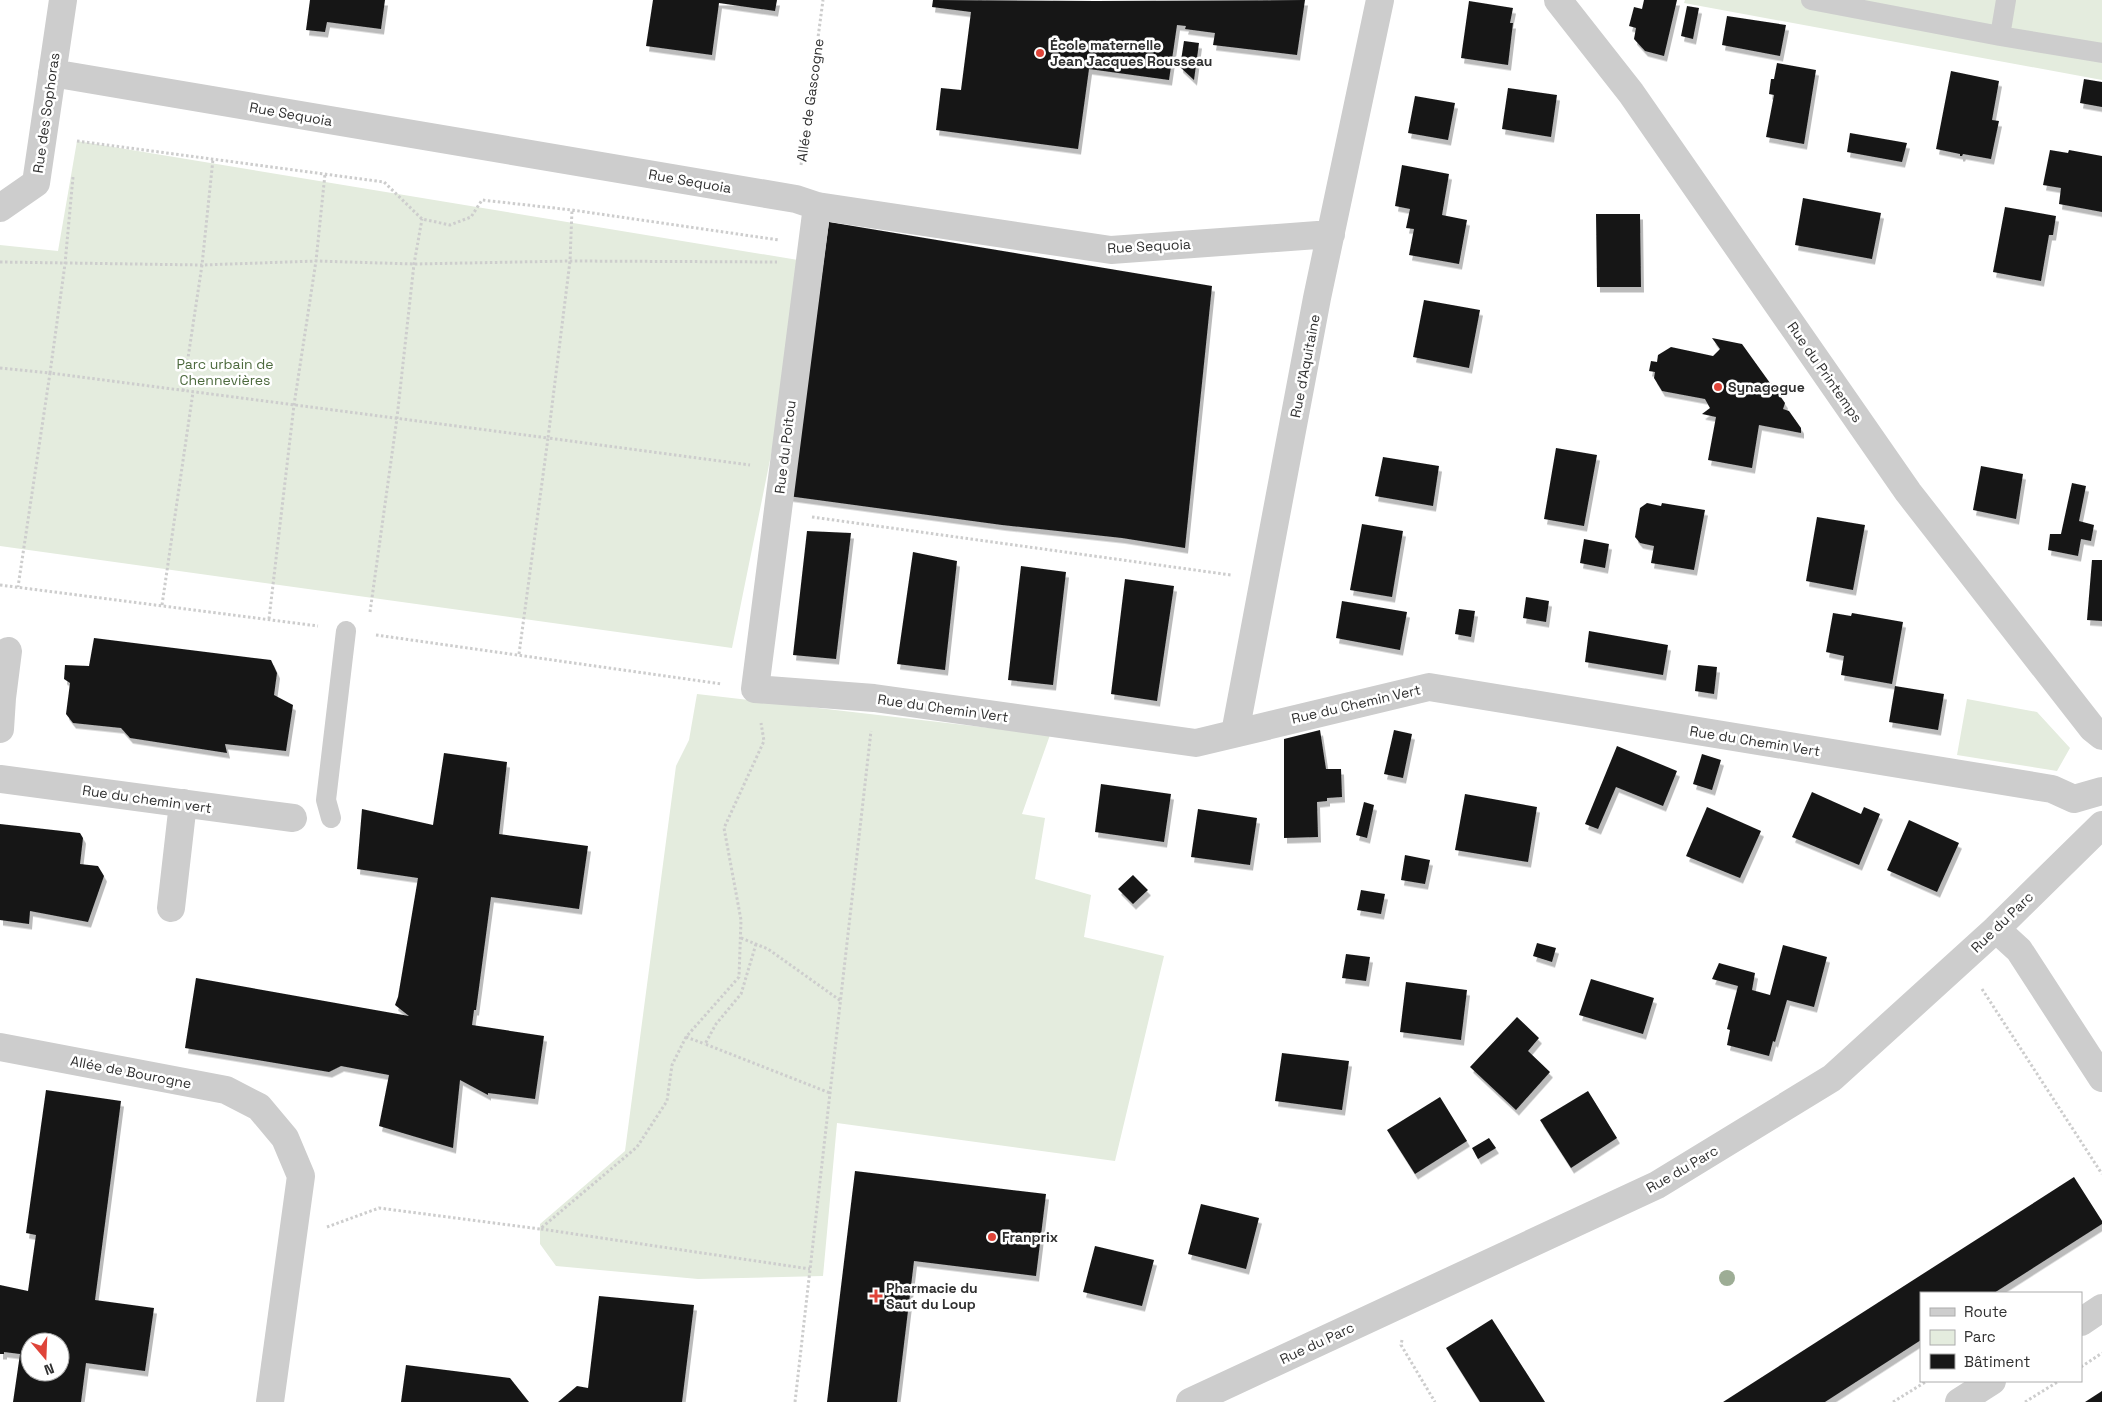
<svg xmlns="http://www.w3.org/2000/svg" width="2102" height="1402" font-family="'Space Grotesk',sans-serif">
	<defs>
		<filter id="shadow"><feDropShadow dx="3" dy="5.5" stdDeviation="0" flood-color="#0004"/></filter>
	</defs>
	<rect width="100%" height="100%" fill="#fff"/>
	<path fill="#e4ecde" d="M1685,0H2102V80L1684,3Z
		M77,141L810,262L732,648L0,546V245L58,251Z
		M697,694L1050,735L1022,814L1045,818L1035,879L1091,895L1084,937L1164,956L1115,1161L837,1123L823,1276L698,1279L556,1266L540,1244V1224L625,1151L676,766L689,740Z
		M1967,699L2037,712L2070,748L2057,771L1957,755Z"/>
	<path fill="#171717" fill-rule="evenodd" filter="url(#shadow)" d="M310,0H385L381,29L327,22L325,32L306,30Z
		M653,0H777L775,11L719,3L712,55L646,46Z
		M933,0L1096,1L1305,0L1297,55L1213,45L1215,33L1185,29L1186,26L1177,25L1169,80L1089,69L1078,149L936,130L941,88L961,90L971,12L932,7Z
		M1644,0H1677L1664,56L1645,51L1634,39L1636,28L1629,26L1634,7L1642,9Z
		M1469,1L1513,8L1510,23H1513L1508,65L1461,58Z
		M1687,6L1699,8L1693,39L1681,36Z
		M1727,16L1786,25L1780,56L1722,45Z
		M1184,41L1199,43L1194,80L1180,67Z
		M1777,63L1816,70L1804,144L1766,137L1774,95L1769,94L1771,79H1774Z
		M1951,71L1999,81L1992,120L1999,121L1991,159L1963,154L1962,156H1960V154L1936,149Z
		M2084,79L2102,82V107L2080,103Z
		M1508,88L1557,95L1551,137L1502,129Z
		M1415,96L1455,103L1448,140L1408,133Z
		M1850,133L1907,143L1902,162L1847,152Z
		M2050,150L2068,153L2069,150L2102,156V212L2059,204L2061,188L2043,185Z
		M1402,165L1449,174L1442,215L1467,220L1459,264L1409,255L1414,229L1406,228L1410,209L1395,206Z
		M1803,198L1881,213L1872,259L1795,245Z
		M2005,207L2056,216L2053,235H2049L2041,281L1993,272Z
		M1596,214H1640L1641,287H1597Z
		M829,222L1212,286L1185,548L1122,538L1002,525L788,496L809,368Z
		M1424,300L1480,310L1469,368L1413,357Z
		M1712,338L1742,344L1770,383L1774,384L1779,390L1778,393L1785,403L1783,409L1789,411L1801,428V433L1759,425L1752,468L1708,460L1716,417L1702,414L1710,408L1705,399L1662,391L1654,378L1655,372L1649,371L1651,361L1657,362L1658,355L1671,347L1713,356L1720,349Z
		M1556,448L1597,455L1584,526L1544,519Z
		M1383,457L1439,466L1433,506L1375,496Z
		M1981,466L2023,474L2016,519L1973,510Z
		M2072,483L2086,486L2079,521L2094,525L2091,541L2081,539L2078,556L2048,550L2050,534H2061Z
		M1647,503L1661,506L1662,503L1705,510L1694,570L1651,563L1654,546L1640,543L1635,537L1640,508Z
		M1817,517L1865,525L1853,590L1806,581Z
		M1362,524L1403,531L1392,597L1350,590Z
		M807,531L851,533L836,659L793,655Z
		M1584,539L1609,544L1605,568L1580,563Z
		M913,552L957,561L945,670L897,664Z
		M2092,560H2102V621L2087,620Z
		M1021,566L1066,572L1053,685L1008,680Z
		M1125,579L1174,586L1157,701L1111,694Z
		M1526,597L1549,601L1546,622L1523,618Z
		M1342,601L1407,612L1400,650L1336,638Z
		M1459,609L1475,611L1471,637L1455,634Z
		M1833,613L1851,616L1852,613L1903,622L1892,684L1841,675L1844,656L1826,652Z
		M1589,631L1668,645L1663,675L1585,662Z
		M94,638L271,660L277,673L274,695L293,705L286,751L225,744L227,753L130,738L121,728L73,723L66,714L70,683L64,679L65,665L89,666Z
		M1698,665L1717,667L1714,694L1695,691Z
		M1895,686L1944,694L1938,730L1889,722Z
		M1320,730L1326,769H1341L1342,797L1327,798V801L1317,802L1318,837L1284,838V739Z
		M1394,730L1412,734L1403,778L1384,774Z
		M1617,746L1677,771L1663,806L1616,787L1598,829L1585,824Z
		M444,753L507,762L499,834L588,846L579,909L491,897L476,1010H474L472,1025L544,1036L535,1099L488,1093V1095L460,1080L453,1148L379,1126L389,1075L341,1066L329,1072L185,1048L196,978L409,1016L395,1005L398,997L418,878L357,869L362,809L433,825Z
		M1702,754L1721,760L1712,790L1693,784Z
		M1101,784L1171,794L1164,842L1095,832Z
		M1812,792L1861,814L1864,807L1880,814L1859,865L1792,837Z
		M1465,794L1537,807L1528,862L1455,850Z
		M1364,802L1374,805L1367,838L1356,835Z
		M1707,807L1761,831L1740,878L1686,856Z
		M1198,809L1257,818L1250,865L1191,857Z
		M1909,820L1959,843L1937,892L1887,870Z
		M0,824L80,833L83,838L80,864L98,866L104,876L88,922L30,911L29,924L0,920Z
		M1405,855L1430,860L1425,884L1401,880Z
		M1133,875L1148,890L1133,904L1118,889Z
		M1361,890L1385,894L1381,914L1357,910Z
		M1537,943L1556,948L1552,962L1533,956Z
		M1783,945L1827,957L1814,1007L1787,1000L1775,1042L1773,1041L1769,1056L1727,1045L1730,1030L1727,1029L1738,986L1712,979L1719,963L1755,973L1752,990L1770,995Z
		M1346,954L1370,957L1366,981L1342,978Z
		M1591,979L1654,998L1643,1034L1579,1015Z
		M1406,982L1467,990L1461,1040L1400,1032Z
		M1517,1017L1539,1038L1528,1051L1550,1072L1516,1110L1470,1067Z
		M1282,1053L1349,1061L1342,1110L1275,1101Z
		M46,1090L121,1101L95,1300L154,1308L145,1371L86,1363L81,1402H13L20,1354L4,1352V1354H0V1285L28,1291L36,1235L26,1233ZM30,1342H60V1372H30Z
		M1588,1091L1617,1138L1571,1168L1540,1120Z
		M1440,1097L1467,1141L1415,1174L1387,1130Z
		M1489,1138L1496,1148L1478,1159L1472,1148Z
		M855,1171L1046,1194L1036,1276L914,1261L897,1402H827Z
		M2074,1177L2102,1221V1224L1994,1293H1921V1340L1825,1402H1723Z
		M1201,1204L1259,1218L1246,1269L1188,1254Z
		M1095,1246L1154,1260L1142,1306L1083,1292Z
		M599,1296L694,1305L682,1402H558L577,1386L588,1388Z
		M1492,1319L1545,1402H1480L1446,1348Z
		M406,1365L510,1378L529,1402H401Z
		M2102,1391V1402H2085Z"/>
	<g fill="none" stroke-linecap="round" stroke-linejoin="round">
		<path stroke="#cdcdcd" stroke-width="3" stroke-dasharray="2.5 2.5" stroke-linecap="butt" d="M77,141L384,182L422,219L450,225L471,217L482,200L572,210L779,240
			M801,165L823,0
			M73,177L65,264L50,373L548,438L570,261L572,210
			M0,262L202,265L316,261L414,264L570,261L777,262
			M0,368L50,373L18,587
			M183,391L202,265L213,159
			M812,517L1231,575
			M0,585L318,626
			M162,605L193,392
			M370,612L397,418L414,264L422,219
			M269,619L294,405L316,261L325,174
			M376,635L722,684
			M519,654L548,438L750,465
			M741,938L768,949L841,1001
			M756,944L741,994L716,1024L705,1044L830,1093
			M1982,989L2102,1174
			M686,1037L705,1044
			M327,1227L379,1208L540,1229L637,1147L667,1101L672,1065L686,1037L739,977L741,920L724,828L764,741L761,723
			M541,1229L810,1269
			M1402,1340L1401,1345L1435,1402
			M2081,1367L2102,1353
			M795,1402L871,731
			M1893,1402L1927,1381
			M2025,1402L2059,1381"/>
		<path stroke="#cdcdcd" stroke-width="20" d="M1811,0L2000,36L2102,53
			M2000,36L2006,0
			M331,818L326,800L346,631"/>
		<path stroke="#cdcdcd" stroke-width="28" d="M1558,0L1631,93L1908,492L2092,728L2102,736
			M52,73L796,199L817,206L1111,250L1331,234
			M817,206L755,689L874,698L1196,743L1429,687L2052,789L2074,799L2102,791
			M0,208L36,183L63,0
			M0,698H2L8,651
			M0,729L2,698
			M1235,733L1317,298L1380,0
			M0,779L293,818
			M171,908L183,803
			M1996,929L2019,950L2102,1078
			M0,1047L226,1090L259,1107L285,1138L301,1176L270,1402
			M2081,1322L2102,1308
			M1190,1402L1657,1185L1832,1078L1996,929L2102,825
			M1959,1402L1992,1381"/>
	</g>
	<circle fill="#9dad95" cx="1727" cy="1278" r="8"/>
	<g fill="#df4439" stroke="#fff" stroke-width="2">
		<circle cx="1040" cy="53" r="5"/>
		<circle cx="1718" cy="387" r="5"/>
		<circle cx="992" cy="1237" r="5"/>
		<path d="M873.5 1288.5h5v5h5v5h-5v5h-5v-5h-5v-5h5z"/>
	</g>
	<g text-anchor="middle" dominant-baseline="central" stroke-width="5" stroke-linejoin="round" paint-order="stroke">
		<g font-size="14" font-weight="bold" fill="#303030" stroke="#fff" text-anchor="start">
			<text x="1050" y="45">École maternelle<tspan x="1050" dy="16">Jean Jacques Rousseau</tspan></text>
			<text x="1728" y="387">Synagogue</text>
			<text x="1002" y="1237">Franprix</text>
			<text x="886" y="1288">Pharmacie du<tspan x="886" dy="16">Saut du Loup</tspan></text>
		</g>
		<g font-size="14" fill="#303030" stroke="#fff">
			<text transform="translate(810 100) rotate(-82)">Allée de Gascogne</text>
			<text transform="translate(46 113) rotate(-82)">Rue des Sophoras</text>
			<text transform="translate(291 114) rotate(10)">Rue Sequoia</text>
			<text transform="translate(690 181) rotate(10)">Rue Sequoia</text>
			<text transform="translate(1149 246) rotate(-3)">Rue Sequoia</text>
			<text transform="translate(1305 366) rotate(-79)">Rue d'Aquitaine</text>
			<text transform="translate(1825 372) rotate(55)">Rue du Printemps</text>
			<text transform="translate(785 447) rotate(-83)">Rue du Poitou</text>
			<text transform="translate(1356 704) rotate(-13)">Rue du Chemin Vert</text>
			<text transform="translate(943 708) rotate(8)">Rue du Chemin Vert</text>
			<text transform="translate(1755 741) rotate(9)">Rue du Chemin Vert</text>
			<text transform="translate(147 799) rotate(8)">Rue du chemin vert</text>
			<text transform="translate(2002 922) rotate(-44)">Rue du Parc</text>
			<text transform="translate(131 1072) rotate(11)">Allée de Bourogne</text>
			<text transform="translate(1682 1169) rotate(-30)">Rue du Parc</text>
			<text transform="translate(1317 1343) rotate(-25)">Rue du Parc</text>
		</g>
		<g font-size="14" fill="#4d6a3e" stroke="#fff">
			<text x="225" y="364">Parc urbain de<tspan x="225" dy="16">Chennevières</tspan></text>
		</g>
	</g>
	<rect x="1920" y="1292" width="162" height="90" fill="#ffffff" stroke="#acacac"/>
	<rect x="1930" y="1308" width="25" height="8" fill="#cdcdcd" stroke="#acacac"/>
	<text x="1964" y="1317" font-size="15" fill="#303030">Route</text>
	<rect x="1930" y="1330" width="25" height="15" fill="#e4ecde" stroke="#acacac"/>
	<text x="1964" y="1342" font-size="15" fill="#303030">Parc</text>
	<rect x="1930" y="1354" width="25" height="15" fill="#171717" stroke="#acacac"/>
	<text x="1964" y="1367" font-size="15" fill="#303030">Bâtiment</text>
	<g transform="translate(45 1357) rotate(161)"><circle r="24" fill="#ffffff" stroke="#acacac"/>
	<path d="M0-4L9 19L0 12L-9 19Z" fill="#df4439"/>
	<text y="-8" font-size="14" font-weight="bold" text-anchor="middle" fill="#303030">N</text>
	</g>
</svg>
